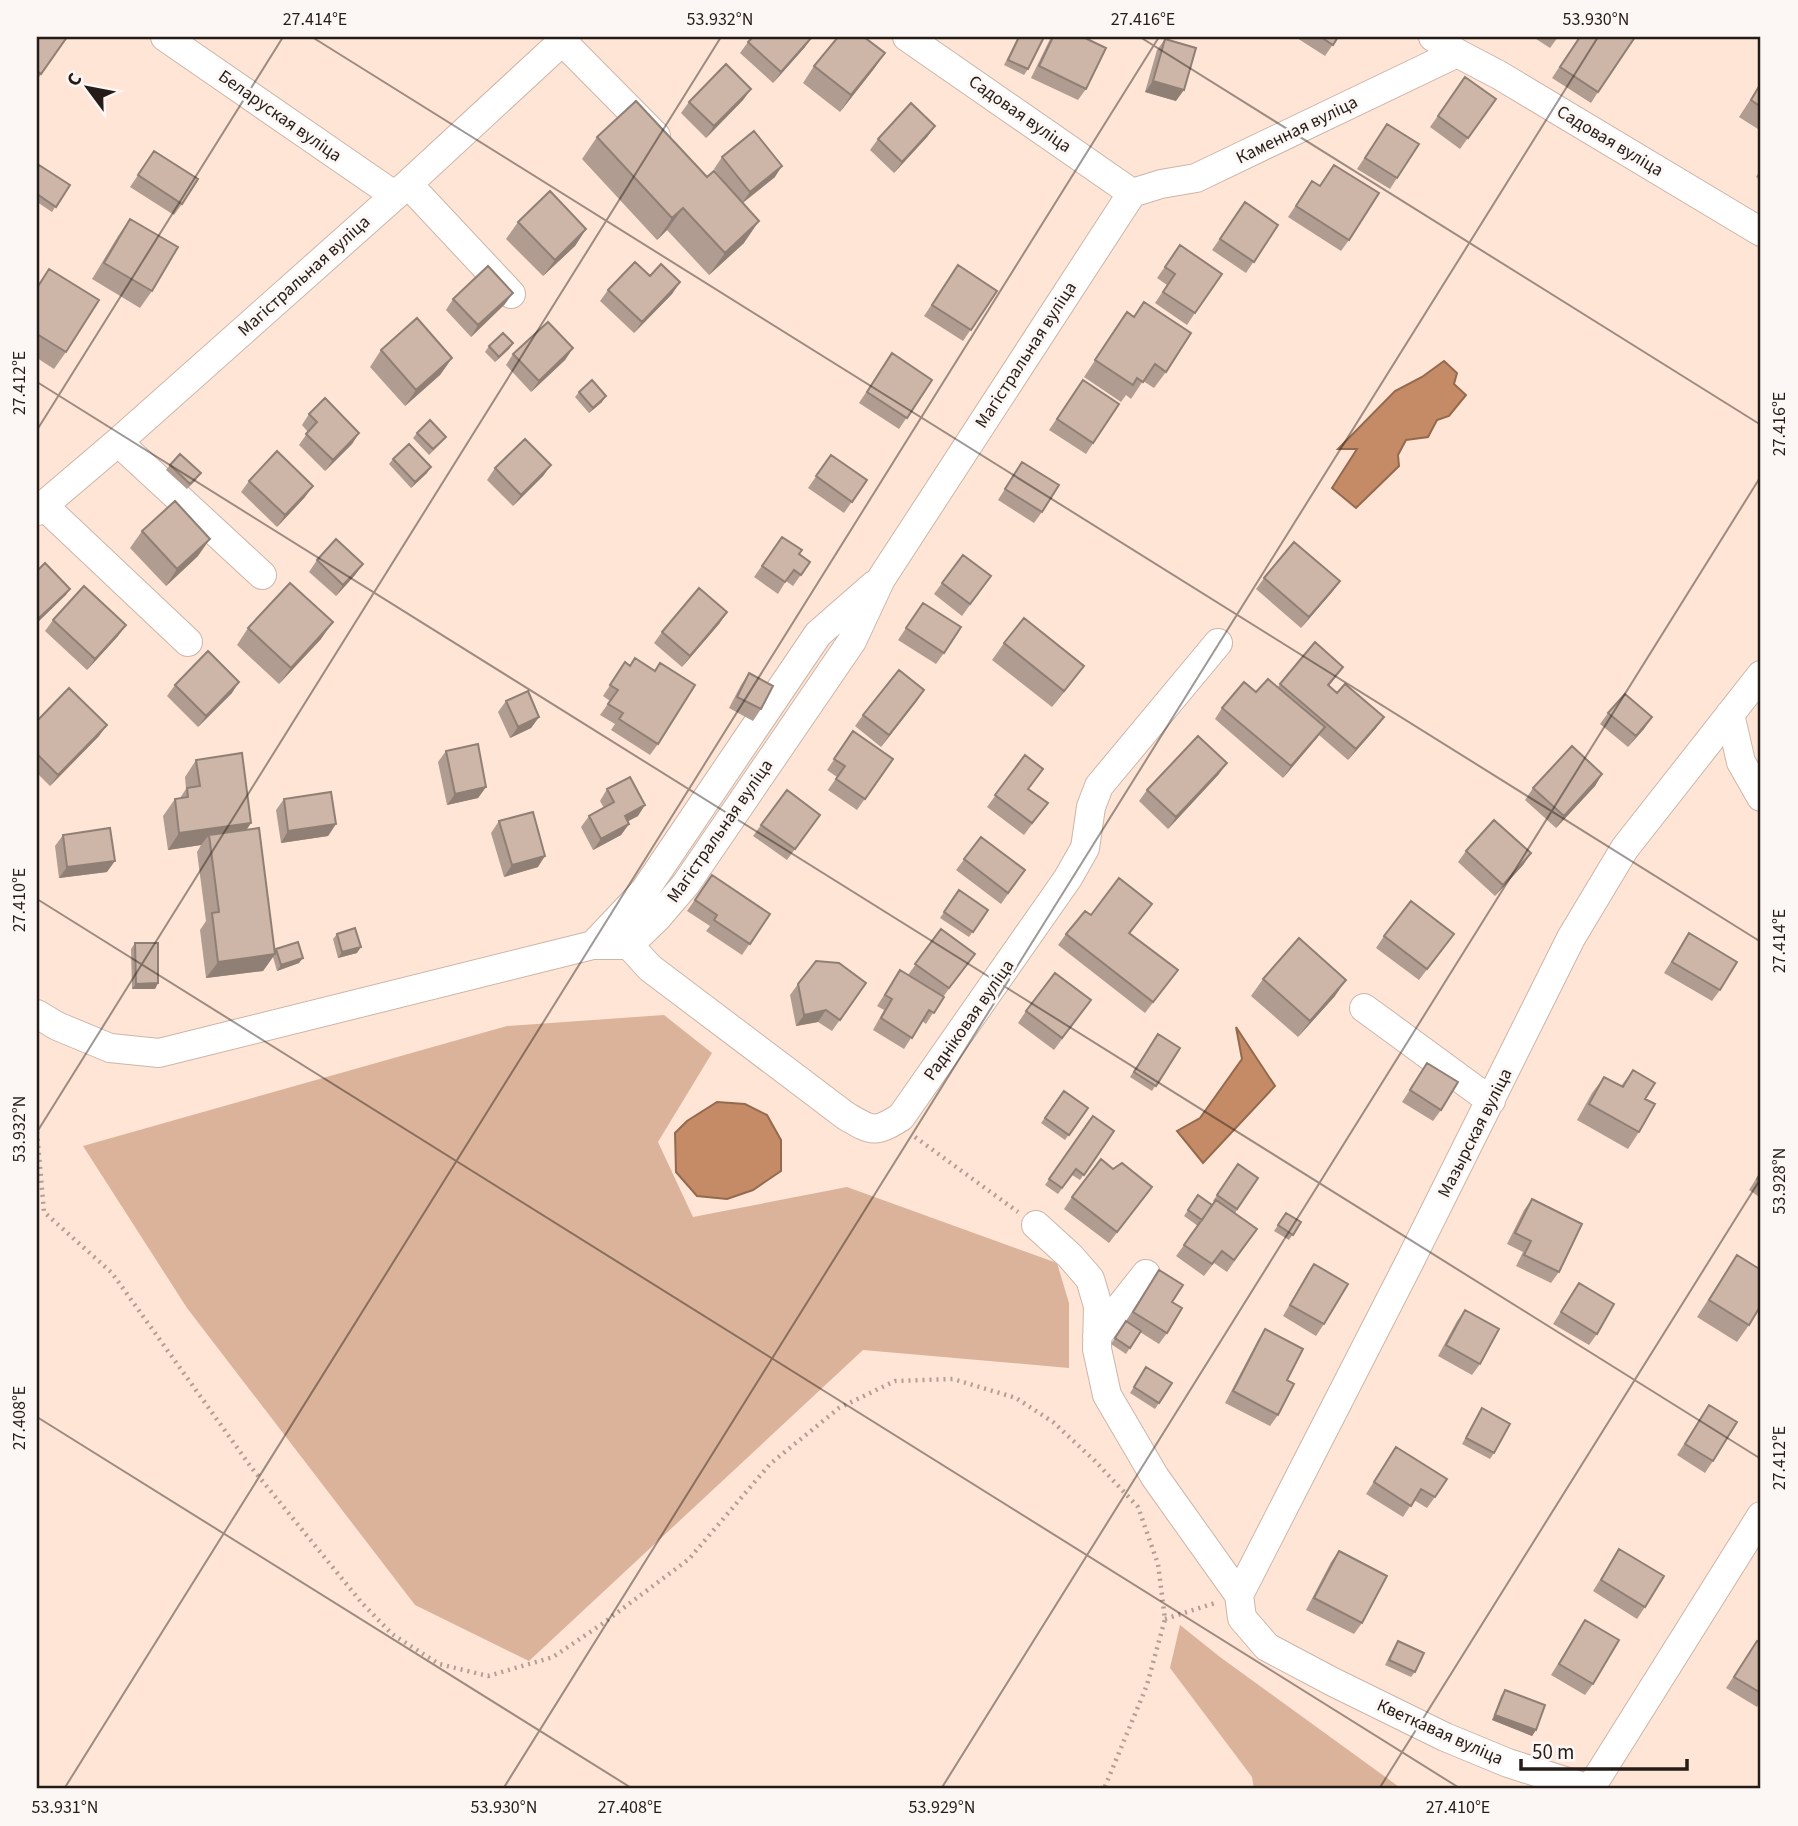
<svg xmlns="http://www.w3.org/2000/svg" width="1798" height="1826" font-family="'Source Sans 3',sans-serif">
	<rect width="100%" height="100%" fill="#ffe5d6"/>
	<path fill="#dbb39a" d="M664,1015L712,1053L658,1142L693,1217L847,1187L1057,1263L1069,1303V1368L863,1350L529,1661L415,1605L187,1308L83,1146L507,1026Z
		M1180,1625L1220,1657L1402,1789H1254L1252,1777L1170,1668Z"/>
	<path fill="#c48b66" stroke="#946a4e" stroke-width="2" d="M1444,361L1457,373L1454,384L1466,395L1449,416L1437,420L1428,437L1406,440L1398,455L1399,466L1356,508L1332,488L1357,449H1338L1395,391L1422,377Z
		M1236,1027L1275,1086L1203,1163L1177,1131L1200,1118L1242,1059Z
		M717,1102L745,1104L767,1115L781,1140V1171L753,1190L727,1199L697,1196L676,1172L675,1133L687,1121Z"/>
	<g fill="none" stroke-linecap="round" stroke-linejoin="round">
		<defs>
			<path id="minor" d="M165,37L394,195
				M907,37L1132,193
				M1433,37L1457,53L1499,75L1761,232
				M562,41L656,136
				M408,184L511,294
				M1132,193L1161,184L1196,178L1457,53
				M118,442L262,575
				M43,505L188,642
				M37,511L118,442L408,184L567,37
				M1761,675L1625,848L1571,938L1409,1263L1239,1595L1242,1618L1267,1647L1333,1682L1445,1737L1508,1763L1590,1789L1761,1516
				M1730,714L1741,762L1761,797
				M593,945L645,890L818,634L874,585
				M629,945L650,968L846,1116C872,1131 874,1134 901,1117L1068,878L1085,848L1091,807L1099,786L1218,643
				M1364,1008L1491,1101
				M37,1014L57,1026L110,1048L159,1053L593,945H629L657,918L686,884L852,641L881,579L1132,193
				M1036,1225L1070,1256L1090,1279L1098,1306L1097,1349L1107,1395L1155,1477L1239,1595
				M1097,1336L1146,1274"/>
		</defs>
		<use href="#minor" stroke="#cdb5a7" stroke-width="30"/>
		<path stroke="#b29e93" stroke-width="4.5" stroke-dasharray="2 5" stroke-linecap="butt" d="M37,1132L44,1212L112,1273L251,1467L361,1602L392,1634L439,1664L488,1676L553,1657L602,1624L689,1559L770,1464L839,1408L895,1381L953,1379L1016,1398L1053,1422L1095,1461L1138,1507L1158,1564L1165,1619L1147,1685L1104,1789
			M915,1137L1018,1212
			M1165,1619L1215,1603"/>
		<use href="#minor" stroke="#fff" stroke-width="28"/>
	</g>
	<path fill="#b09c90" d="M37,37H67L37,80Z
		M1018,37H1044L1028,69L1024,75L1004,65Z
		M1051,37H1083L1086,89L1078,100L1031,78Z
		M1297,37H1338L1325,56L1297,38Z
		M1533,37H1558L1550,48Z
		M1579,37L1598,92L1591,103L1552,78Z
		M1165,39L1176,101L1145,92L1157,50Z
		M748,42L805,47L773,83L740,53Z
		M885,53L873,70L840,112L803,83L814,66Z
		M1465,77L1496,99L1460,149L1430,127Z
		M1761,83V131L1739,117Z
		M751,89L743,100L706,138L681,113L689,102Z
		M1387,124L1397,178L1390,189L1357,169Z
		M935,126L927,137L894,173L870,150L878,139Z
		M597,137L707,177L734,193L714,169L722,157L775,177L743,203L744,243L709,275L667,230L657,240L582,159Z
		M154,151L182,204L174,215L130,187Z
		M37,169L70,185L52,212L37,202Z
		M1761,169V180L1756,177Z
		M1312,181L1349,240L1341,251L1288,217Z
		M1245,202L1278,225L1246,273L1212,250Z
		M130,219L152,291L140,308L92,279L118,236Z
		M518,222L586,229L575,246L543,276L506,239Z
		M1180,245L1195,313L1187,325L1155,303L1167,285L1157,278Z
		M958,265L997,291L963,341L924,316Z
		M49,269L66,352L54,369L37,358V286Z
		M650,276L680,282L672,294L634,333L600,301L608,290Z
		M453,299L505,304L471,337L446,310Z
		M1127,312L1166,372L1154,388L1143,381L1131,399L1126,395L1121,402L1084,377Z
		M513,343L509,349L495,362L485,352L489,346Z
		M573,348L565,360L531,392L506,365L513,354Z
		M381,350L452,358L440,375L405,406L370,367Z
		M892,353L932,380L899,429L859,403Z
		M1083,380L1119,404L1086,454L1049,430Z
		M579,392L602,402L589,413L575,397Z
		M309,414L359,433L352,444L325,471L299,445L308,432L302,425Z
		M417,433L446,437L442,442L429,455L413,438Z
		M831,455L867,480L844,513L808,488Z
		M393,459L427,473L411,488L389,464Z
		M1022,462L1042,512L1034,523L998,500Z
		M170,465L197,479L187,489L166,470Z
		M551,465L543,476L513,506L487,480L495,468Z
		M249,481L305,497L277,527L241,492Z
		M142,531L198,556L166,586L130,548Z
		M782,537L799,554L810,562L793,586L786,581L778,594L754,577Z
		M317,560L363,564L355,575L336,596L309,572Z
		M991,576L962,616L934,594L942,583Z
		M1264,578L1340,581L1332,592L1301,628L1256,589Z
		M923,603L944,653L936,664L898,640Z
		M727,612L719,624L682,667L654,643L662,632Z
		M53,620L118,636L87,670L45,631Z
		M248,628L321,639L279,684L237,645Z
		M1004,643L1072,682L1052,707L992,660Z
		M625,662L658,744L650,755L611,730L615,724L600,715L610,701L603,696Z
		M1343,667L1329,686L1376,728L1348,760L1319,735L1283,778L1215,719L1222,708L1256,692L1278,687L1280,684Z
		M749,673L761,709L753,721L729,708L741,685Z
		M175,685L232,693L198,727L167,696Z
		M924,690L881,747L855,726L863,715Z
		M506,701L539,717L531,728L510,738L498,712Z
		M1608,713L1652,717L1628,747L1600,724Z
		M37,721L99,736L50,786L37,773Z
		M853,731L893,759L857,810L828,790L837,777L827,770Z
		M446,751L486,787L478,798L447,805L438,762Z
		M1025,755L1029,789L1048,803L1024,835L987,807Z
		M196,760L247,830L274,952L276,949L299,963L277,971L273,957L263,971L206,978L200,930L206,921L197,852L201,845L168,850L163,816L175,799L180,798L186,789L185,777Z
		M1219,774L1168,829L1139,801L1147,790Z
		M1602,774L1595,786L1556,828L1525,800L1533,788Z
		M607,789L638,816L628,821L629,824L621,835L593,850L581,827L589,816L604,808L600,801Z
		M787,790L820,815L787,860L753,836Z
		M284,799L336,824L328,836L281,843L276,810Z
		M499,821L538,867L504,877L491,833Z
		M63,835L107,872L59,878L55,846Z
		M981,837L1025,870L1001,904L956,870Z
		M1466,851L1531,853L1523,865L1495,896L1458,862Z
		M712,875L770,914L742,955L706,931L710,926L687,911Z
		M959,890L988,910L969,937L940,918Z
		M1152,904L1130,934L1178,970L1145,1013L1058,945L1066,934L1091,915Z
		M941,929L975,954L943,997L926,1024L922,1021L904,1049L873,1030L884,1010L877,1006L900,970L908,975Z
		M1689,933L1720,990L1712,1001L1664,973Z
		M337,934L357,953L338,958L333,939Z
		M1454,934L1419,980L1376,948L1384,936Z
		M135,943L158,983L155,989H132L131,949Z
		M1263,979L1335,996L1298,1037L1251,996Z
		M866,983L832,1031L818,1022L796,1026L790,995L798,984Z
		M1026,1011H1083L1054,1050L1018,1023Z
		M1158,1034L1180,1048L1152,1091L1130,1077Z
		M1427,1063L1441,1110L1433,1121L1402,1102Z
		M1633,1070L1645,1099L1639,1132L1628,1149L1577,1120L1592,1093L1604,1077L1621,1086Z
		M1064,1091L1088,1108L1065,1140L1041,1123Z
		M1093,1116L1114,1131L1080,1180L1072,1175L1058,1194L1045,1185Z
		M1238,1164L1258,1178L1235,1213L1257,1229L1227,1272L1214,1263L1204,1276L1176,1256L1198,1226L1184,1216L1198,1195L1212,1205L1215,1202L1213,1201Z
		M1113,1169L1152,1187L1109,1243L1064,1209L1072,1197Z
		M1761,1171V1198L1749,1190Z
		M1532,1199L1559,1272L1551,1283L1516,1266L1523,1252L1507,1244L1524,1210Z
		M1286,1213L1301,1222L1289,1240L1274,1231Z
		M1737,1255L1749,1325L1737,1342L1697,1317Z
		M1314,1264L1324,1324L1316,1336L1283,1316L1306,1276Z
		M1159,1270L1172,1302L1167,1333L1159,1344L1140,1332L1126,1354L1111,1344Z
		M1579,1283L1597,1334L1589,1345L1553,1324Z
		M1465,1310L1480,1364L1472,1375L1438,1356L1457,1321Z
		M1265,1329L1287,1380L1278,1415L1270,1426L1225,1403L1258,1340Z
		M1146,1367L1172,1383L1155,1409L1130,1393Z
		M1709,1405L1713,1461L1705,1473L1677,1455Z
		M1482,1408L1494,1453L1490,1459L1462,1444Z
		M1396,1447L1435,1497L1427,1508L1414,1500L1403,1517L1366,1494Z
		M1619,1549L1645,1607L1637,1619L1593,1591Z
		M1339,1551L1362,1623L1354,1634L1306,1610L1331,1562Z
		M1585,1620L1593,1684L1585,1695L1551,1675Z
		M1398,1641L1415,1672L1411,1677L1385,1665L1394,1647Z
		M1757,1641L1761,1643V1700L1757,1707L1726,1688Z
		M1505,1690L1536,1730L1532,1736L1492,1720L1501,1696Z"/>
	<path fill="#907f75" d="M812,37L805,47L773,83L781,72Z
		M885,53L873,70L840,112L851,95Z
		M1153,81L1184,90L1176,101L1145,92Z
		M751,89L743,100L706,138L714,126Z
		M935,126L927,137L894,173L902,162Z
		M782,166L775,177L742,203L750,192Z
		M683,208L667,230L657,240L672,218Z
		M759,221L744,243L709,275L725,253Z
		M586,229L575,246L543,276L555,260Z
		M680,282L672,294L634,333L642,322Z
		M513,293L505,304L471,337L478,325Z
		M513,343L509,349L495,362L499,357Z
		M573,348L565,360L531,392L539,381Z
		M452,358L440,375L405,406L416,390Z
		M606,396L602,402L589,413L593,408Z
		M359,433L352,444L325,471L333,460Z
		M551,465L543,476L513,506L521,495Z
		M431,467L427,473L411,488L415,482Z
		M313,486L305,497L277,527L285,515Z
		M210,539L198,556L166,586L177,569Z
		M363,564L355,575L336,596L343,585Z
		M1340,581L1332,592L1301,628L1309,617Z
		M70,589L66,595L37,623L39,618Z
		M727,612L719,624L682,667L690,656Z
		M333,622L321,639L279,684L291,668Z
		M126,625L118,636L87,670L95,659Z
		M1084,666L1072,682L1052,707L1064,691Z
		M239,682L232,693L198,727L206,716Z
		M924,690L917,701L881,747L889,735Z
		M539,717L531,728L510,738L518,727Z
		M1384,717L1376,728L1348,760L1356,749Z
		M1652,717L1644,729L1628,747L1636,736Z
		M107,725L99,736L50,786L58,775Z
		M1325,727L1317,738L1283,778L1291,766Z
		M1227,763L1219,774L1168,829L1176,817Z
		M1602,774L1595,786L1556,828L1564,816Z
		M486,787L478,798L447,805L455,794Z
		M645,805L638,816L617,827L625,816Z
		M251,823L240,840L209,835L201,845L168,850L179,833Z
		M336,824L328,836L281,843L288,831Z
		M629,824L621,835L593,850L601,839Z
		M1531,853L1523,865L1495,896L1503,885Z
		M545,856L538,867L504,877L512,865Z
		M115,861L107,872L59,878L67,867Z
		M361,947L357,953L338,958L342,952Z
		M275,954L263,971L206,978L218,962Z
		M303,958L299,963L277,971L281,965Z
		M1346,980L1335,996L1298,1037L1310,1021Z
		M158,983L155,989H132L136,984Z
		M826,1010L818,1022L796,1026L804,1015Z
		M1495,1715L1536,1730L1532,1736L1492,1720Z"/>
	<path fill="#cdb5a7" stroke="#907f75" stroke-width="2" d="M37,37H67L41,74L37,71Z
		M753,37H812L781,72L748,42Z
		M838,37H864L885,53L851,95L814,66Z
		M1019,37H1044L1028,69L1008,60Z
		M1053,37H1083L1106,48L1086,89L1039,66Z
		M1321,37H1338L1333,45Z
		M1580,37H1635L1598,92L1560,67Z
		M1165,39L1196,48L1184,90L1153,81Z
		M726,64L751,89L714,126L689,102Z
		M1465,77L1496,99L1468,138L1438,116Z
		M1761,83V107L1751,100Z
		M636,101L707,177L714,171L759,221L725,253L683,208L672,218L597,137Z
		M911,103L935,126L902,162L878,139Z
		M1387,124L1419,144L1397,178L1365,158Z
		M754,131L782,166L750,192L722,157Z
		M154,151L198,179L182,204L138,175Z
		M39,165L70,185L56,207L37,194V169Z
		M1334,165L1379,193L1349,240L1296,206L1312,181L1320,186Z
		M550,191L586,229L555,260L518,222Z
		M1245,202L1278,225L1254,262L1220,239Z
		M130,219L178,247L152,291L104,263Z
		M1180,245L1222,274L1195,313L1163,292L1175,274L1165,267Z
		M635,262L650,276L661,264L680,282L642,322L608,290Z
		M958,265L997,291L971,330L932,305Z
		M488,266L513,293L478,325L453,299Z
		M49,269L99,300L66,352L37,334V288Z
		M1144,302L1191,333L1166,372L1155,364L1143,382L1137,378L1133,385L1095,360L1127,312L1134,317Z
		M417,318L452,358L416,390L381,350Z
		M548,322L573,348L539,381L513,354Z
		M503,333L513,343L499,357L489,346Z
		M892,353L932,380L907,418L867,392Z
		M592,380L606,396L593,408L579,392Z
		M1083,380L1119,404L1093,443L1057,419Z
		M325,398L359,433L333,460L306,434L317,422L309,414Z
		M430,420L446,437L433,449L417,433Z
		M525,439L551,465L521,495L495,468Z
		M409,444L431,467L415,482L393,459Z
		M277,451L313,486L285,515L249,481Z
		M180,454L201,473L190,484L170,465Z
		M831,455L867,480L852,502L816,476Z
		M1022,462L1059,485L1042,512L1005,489Z
		M175,501L210,539L177,569L142,531Z
		M782,537L802,550L799,554L810,562L801,575L794,570L785,582L762,566Z
		M336,539L363,564L343,585L317,560Z
		M1294,542L1340,581L1309,617L1264,578Z
		M963,555L991,576L970,604L942,583Z
		M45,563L70,589L39,618L37,615V571Z
		M290,583L333,622L291,668L248,628Z
		M84,586L126,625L95,659L53,620Z
		M699,588L727,612L690,656L662,632Z
		M923,603L961,627L944,653L906,628Z
		M1024,618L1084,666L1064,691L1004,643Z
		M1315,642L1343,667L1328,685L1337,693L1345,684L1384,717L1356,749L1280,684Z
		M208,651L239,682L206,716L175,685Z
		M635,658L655,671L660,663L695,685L658,744L619,719L623,713L608,704L618,690L610,685L625,662L630,666Z
		M899,670L924,690L889,735L863,715Z
		M749,673L773,686L761,709L737,697Z
		M1268,679L1325,727L1291,766L1222,708L1244,682L1256,692Z
		M69,688L107,725L58,775L37,754V721Z
		M528,691L539,717L518,727L506,701Z
		M1625,694L1652,717L1636,736L1608,713Z
		M853,731L893,759L865,799L836,779L845,766L834,759Z
		M1198,736L1227,763L1176,817L1147,790Z
		M478,744L486,787L455,794L446,751Z
		M1572,746L1602,774L1564,816L1533,788Z
		M242,753L251,823L179,833L175,799L188,797L187,788L200,786L196,760Z
		M1025,755L1043,769L1028,789L1048,803L1032,823L995,795Z
		M630,777L645,805L625,816L629,824L601,839L589,816L614,802L607,789Z
		M787,790L820,815L795,849L761,825Z
		M331,792L336,824L288,831L284,799Z
		M533,812L545,856L512,865L499,821Z
		M1494,820L1531,853L1503,885L1466,851Z
		M110,828L115,861L67,867L63,835Z
		M259,828L275,954L218,962L212,913L219,912L209,835Z
		M981,837L1025,870L1008,893L964,859Z
		M712,875L770,914L750,944L714,920L717,915L695,900Z
		M1119,878L1152,904L1129,933L1178,970L1153,1002L1066,934L1085,911L1091,915Z
		M959,890L988,910L973,932L944,912Z
		M1411,901L1454,934L1427,969L1384,936Z
		M355,928L361,947L342,952L337,934Z
		M941,929L975,954L949,988L915,964Z
		M1689,933L1737,962L1720,990L1672,962Z
		M1299,938L1346,980L1310,1021L1263,979Z
		M298,942L303,958L281,965L276,949Z
		M135,943H158V983L136,984Z
		M816,961L839,963L866,983L840,1020L826,1010L804,1015L798,984Z
		M900,970L944,997L934,1013L929,1010L912,1038L881,1018L892,999L885,995Z
		M1055,973L1091,1000L1062,1038L1026,1011Z
		M1158,1034L1180,1048L1156,1086L1134,1072Z
		M1427,1063L1458,1082L1441,1110L1410,1090Z
		M1633,1070L1655,1083L1645,1099L1655,1104L1639,1132L1589,1104L1604,1077L1623,1087Z
		M1064,1091L1088,1108L1069,1135L1045,1118Z
		M1093,1116L1114,1131L1084,1175L1076,1169L1062,1188L1049,1179Z
		M1101,1159L1113,1169L1122,1163L1152,1187L1117,1232L1072,1197Z
		M1238,1164L1258,1178L1237,1209L1217,1195Z
		M1761,1172V1182L1757,1179Z
		M1198,1195L1212,1205L1202,1220L1188,1210Z
		M1532,1199L1582,1224L1559,1272L1524,1255L1531,1241L1515,1233Z
		M1216,1200L1257,1229L1234,1260L1222,1251L1212,1264L1184,1245Z
		M1286,1213L1301,1222L1293,1235L1278,1225Z
		M1737,1255L1761,1270V1305L1749,1325L1709,1300Z
		M1314,1264L1348,1284L1324,1324L1290,1305Z
		M1159,1270L1183,1285L1172,1302L1182,1308L1167,1333L1133,1312Z
		M1579,1283L1614,1304L1597,1334L1561,1312Z
		M1465,1310L1499,1329L1480,1364L1446,1345Z
		M1126,1321L1141,1331L1130,1348L1115,1338Z
		M1265,1329L1303,1349L1287,1380L1294,1384L1278,1415L1233,1391Z
		M1146,1367L1172,1383L1159,1403L1134,1387Z
		M1709,1405L1737,1422L1713,1461L1685,1444Z
		M1482,1408L1510,1424L1494,1453L1466,1438Z
		M1396,1447L1447,1479L1435,1497L1421,1489L1411,1506L1374,1482Z
		M1619,1549L1664,1576L1645,1607L1601,1580Z
		M1339,1551L1387,1576L1362,1623L1314,1598Z
		M1585,1620L1619,1640L1593,1684L1559,1664Z
		M1398,1641L1424,1653L1415,1672L1389,1660Z
		M1757,1641L1761,1643V1693L1734,1677Z
		M1505,1690L1545,1705L1536,1730L1495,1715Z"/>
	<path fill="none" stroke="#251c17" stroke-width="2" stroke-opacity="0.45" d="M312,37L1761,942M1140,37L1761,425M37,382L1761,1459M37,430L283,37M37,899L1461,1789M37,1132L721,37M37,1417L633,1789M64,1789L1159,37M503,1789L1598,37M941,1789L1761,476M1379,1789L1761,1178"/>
	<g text-anchor="middle" dominant-baseline="central" stroke-width="6" stroke-linejoin="round" paint-order="stroke">
		<g font-size="18" fill="#251c17" stroke="#fcf7f4">
			<text transform="translate(1020 114) rotate(35)">Садовая вуліца</text>
			<text transform="translate(280 116) rotate(35)">Беларуская вуліца</text>
			<text transform="translate(1297 130) rotate(-26)">Каменная вуліца</text>
			<text transform="translate(1610 141) rotate(31)">Садовая вуліца</text>
			<text transform="translate(304 276) rotate(-42)">Магістральная вуліца</text>
			<text transform="translate(1026 355) rotate(-57)">Магістральная вуліца</text>
			<text transform="translate(720 831) rotate(-55)">Магістральная вуліца</text>
			<text transform="translate(969 1020) rotate(-55)">Радніковая вуліца</text>
			<text transform="translate(1475 1133) rotate(-63)">Мазырская вуліца</text>
			<text transform="translate(1440 1732) rotate(24)">Кветкавая вуліца</text>
		</g>
	</g>
	<rect width="1798" height="1826" fill="none" stroke="#fcf7f4" stroke-width="77"/>
	<g transform="translate(88 88) rotate(302)" stroke="#fcf7f4" stroke-width="5" paint-order="stroke">
	<path d="M0-5L12 26L0 18L-12 26Z" fill="#251c17"/>
	<text y="-10" font-size="19" font-weight="bold" text-anchor="middle" fill="#251c17">С</text>
	</g>
	<path d="M1521 1759v10h166v-10" fill="none" stroke="#251c17" stroke-width="3.5"/>
	<text x="1532" y="1759" font-size="21" fill="#251c17" stroke="#fcf7f4" stroke-width="5" paint-order="stroke">50 m</text>
	<rect x="38" y="38" width="1721" height="1749" fill="none" stroke="#251c17" stroke-width="2.5"/>
	<g font-size="18" text-anchor="middle" fill="#251c17">
		<text x="315" y="25">27.414°E</text>
		<text x="720" y="25">53.932°N</text>
		<text x="1143" y="25">27.416°E</text>
		<text x="1596" y="25">53.930°N</text>
		<text transform="translate(19 383) rotate(-90)" y="6">27.412°E</text>
		<text transform="translate(1779 424) rotate(-90)" y="6">27.416°E</text>
		<text transform="translate(19 900) rotate(-90)" y="6">27.410°E</text>
		<text transform="translate(1779 941) rotate(-90)" y="6">27.414°E</text>
		<text transform="translate(19 1129) rotate(-90)" y="6">53.932°N</text>
		<text transform="translate(1779 1181) rotate(-90)" y="6">53.928°N</text>
		<text transform="translate(19 1418) rotate(-90)" y="6">27.408°E</text>
		<text transform="translate(1779 1458) rotate(-90)" y="6">27.412°E</text>
		<text x="65" y="1813">53.931°N</text>
		<text x="504" y="1813">53.930°N</text>
		<text x="630" y="1813">27.408°E</text>
		<text x="942" y="1813">53.929°N</text>
		<text x="1458" y="1813">27.410°E</text>
	</g>
</svg>
